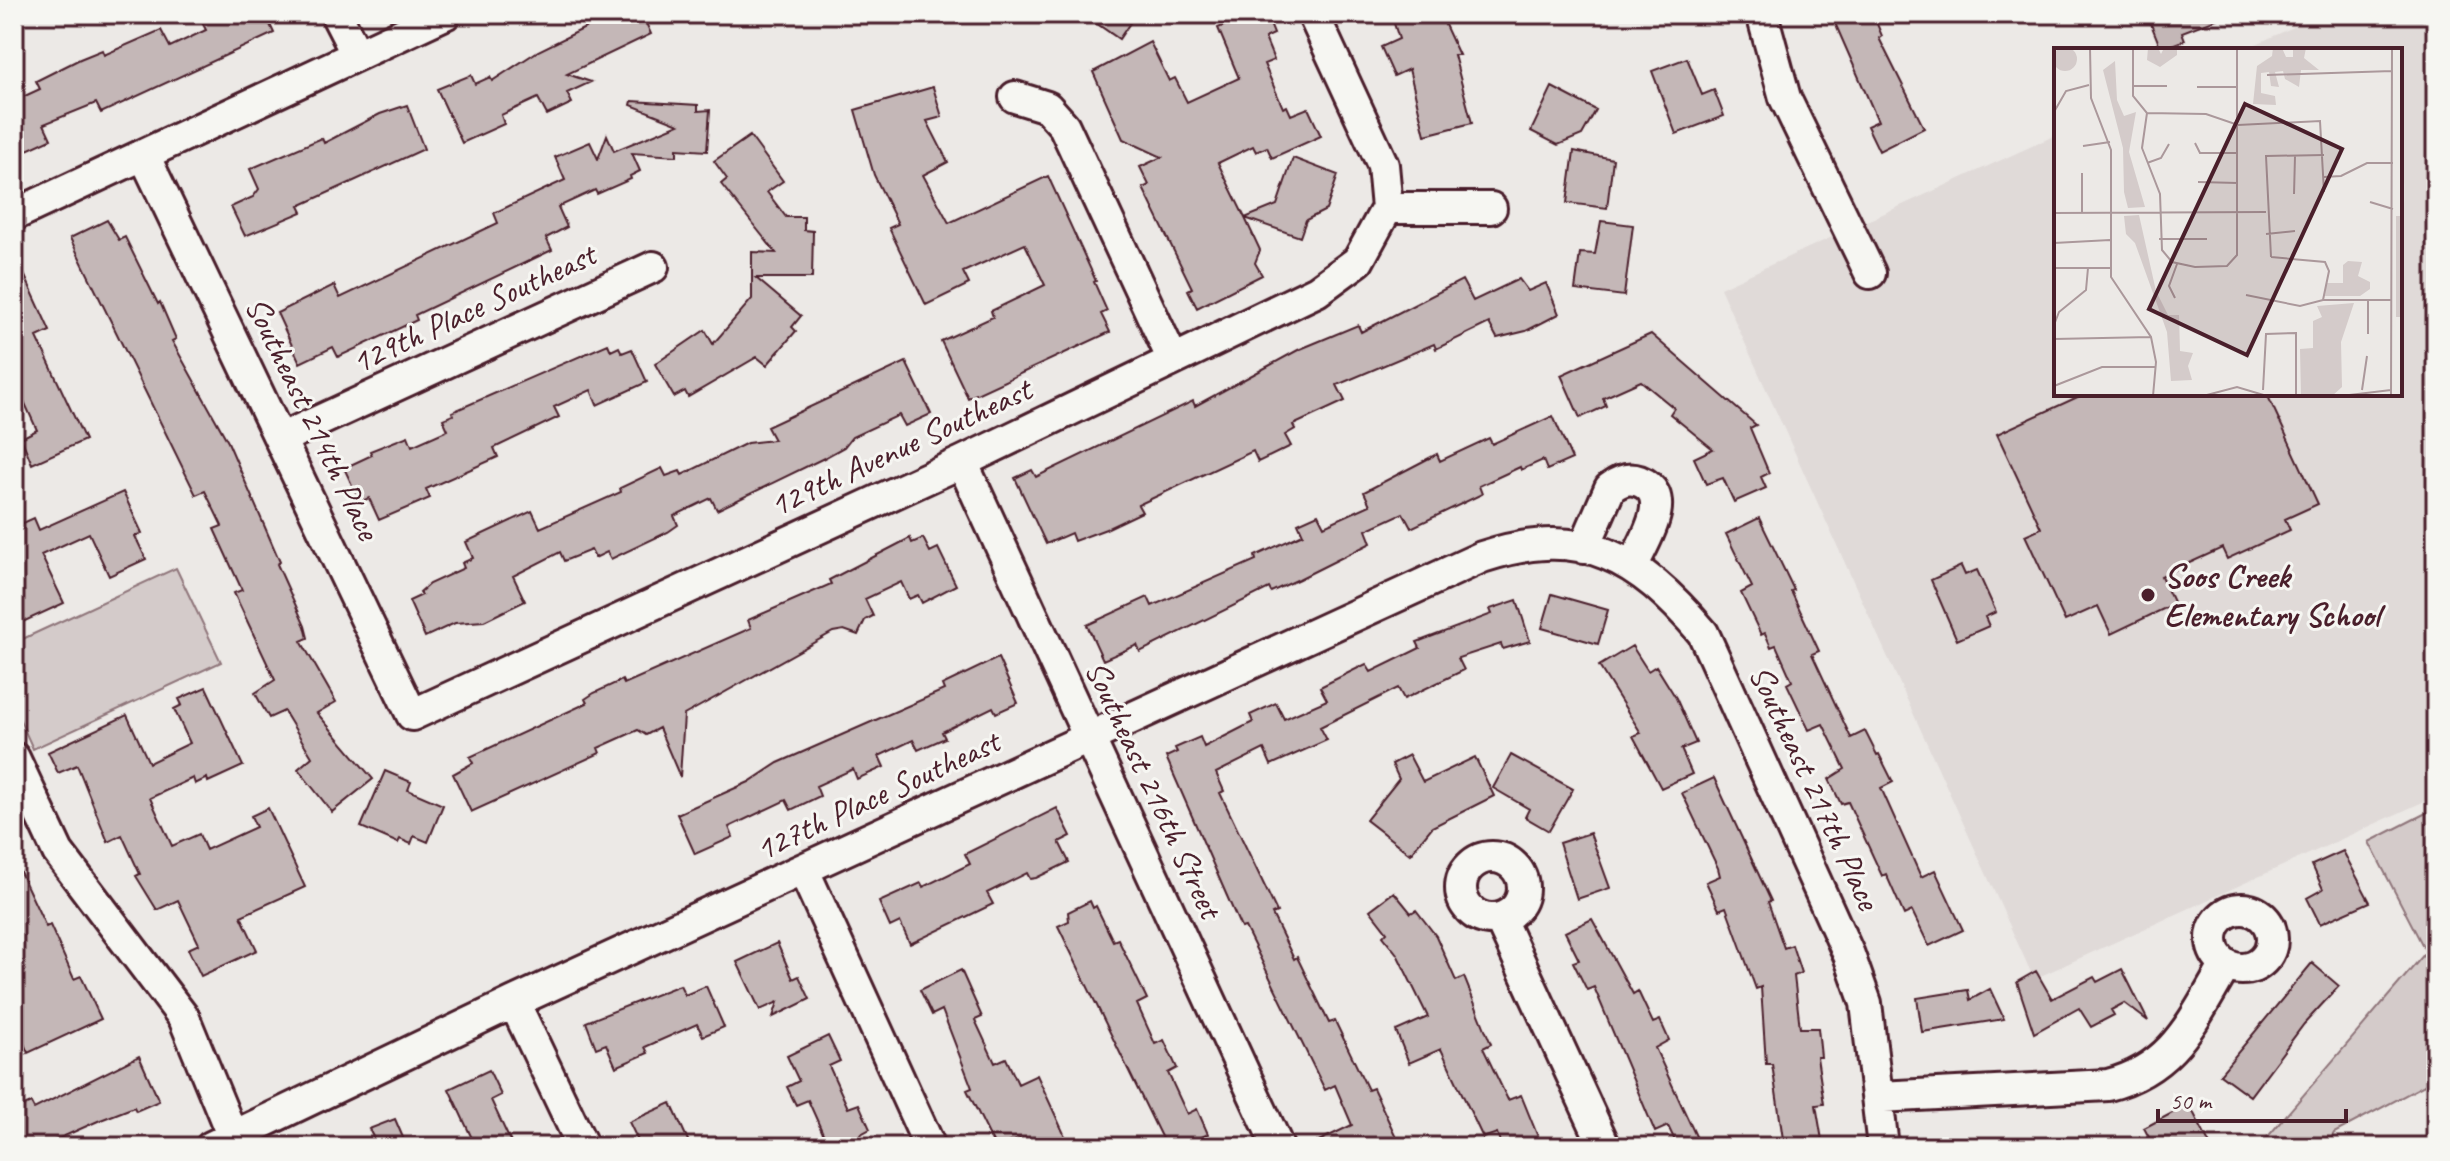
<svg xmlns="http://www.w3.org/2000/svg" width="2450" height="1161" font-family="Caveat,sans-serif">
	<rect width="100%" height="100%" fill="#ece9e6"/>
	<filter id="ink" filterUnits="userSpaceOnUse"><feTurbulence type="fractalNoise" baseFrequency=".0125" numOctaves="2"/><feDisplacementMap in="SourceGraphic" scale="16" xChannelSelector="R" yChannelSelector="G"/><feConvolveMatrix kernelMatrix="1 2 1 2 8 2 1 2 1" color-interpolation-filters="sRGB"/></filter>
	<g filter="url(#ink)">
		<path fill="#e0dad8" d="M2322,14H2419L2436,51V796L2034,979L1720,288L2056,135V394H2400V50H2243Z"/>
		<path fill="#d4cbca" stroke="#8f757a" stroke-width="2" d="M176,568L221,662L33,749L14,707V643Z
			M2436,808V1079L2334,1133L2326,1147H2259L2426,952L2369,842Z"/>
		<path fill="#c4b7b7" stroke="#4a1f2b" stroke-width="2" d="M198,14H265L274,33L101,113L96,103L44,124L51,139L25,151L21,140L14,143V101L40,89L36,81L80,59L102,50L104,55L161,30L170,47L206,30Z
			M591,14H642L651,34L567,74L591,82L567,93L572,103L547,115L538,98L501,115L504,124L462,143L437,89L471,75L475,84L490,77L492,81L538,51L585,28L583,25L594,19Z
			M1083,14H1136L1119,39Z
			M1251,14H1266L1274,34L1265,38L1274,60L1264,64L1283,108L1287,106L1291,115L1308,108L1321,136L1272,158L1267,147L1256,152L1253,146L1218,163L1245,218L1277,205L1293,158L1338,175L1326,210L1306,220L1300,237L1245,218L1260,250L1255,263L1262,275L1197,308L1188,290L1192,288L1143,188L1149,185L1140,167L1162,157L1123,139L1093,72L1150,42L1169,81L1175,78L1187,102L1239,78L1218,28Z
			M1391,14H1440L1459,55H1454L1472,123L1425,135L1409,69L1394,76L1381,47L1399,39Z
			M1831,14H1873L1882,36L1879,38L1924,128L1879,151L1867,126L1878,121Z
			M2147,14H2223L2224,16L2182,32L2185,40L2161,49Z
			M1687,58L1702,95L1714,90L1724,116L1676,134L1652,71Z
			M933,87L942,117L927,121L948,162L923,175L949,223L1048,176L1096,281L1094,282L1107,311L1101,314L1110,332L968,398L941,341L993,317L991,311L1045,285L1025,244L963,272L969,284L926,305L889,228L898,224L874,175L855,110Z
			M1552,87L1596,110L1582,135L1558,145L1531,131Z
			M632,101L698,105V111L710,110L707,151L677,149V156L632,153L640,171L630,176L631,179L597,194L595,190L558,207L567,227L546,238L552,250L415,315L417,320L338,357L333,347L300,363L277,313L334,285L340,298L498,223L494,213L565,180L555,157L590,142L598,159L607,135L614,151L679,124L631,105Z
			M407,105L424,149L299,206L302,212L245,236L231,207L253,197L259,189L250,169L322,138L324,143L380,114Z
			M750,136L783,181L767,192L786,217H804V230L813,231L812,278H756L801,316L792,327L796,331L767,365L757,357L688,397L685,391L674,397L655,364L705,330L713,344L752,299V252L776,253L721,184L727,179L714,161Z
			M1574,151L1613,159L1607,208L1567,203Z
			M107,220L119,240L125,237L158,304L160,302L176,339L172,341L228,442L280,562L277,564L305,626L308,638L301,641L336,702L317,713L373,779L332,812L298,769L312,757L284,711L269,718L255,693L275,680L234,593L242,590L214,529L222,526L205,491L196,495L70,238Z
			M1601,221L1633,225L1624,296L1575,290L1580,253L1595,254Z
			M14,252L50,331L37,337L85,440L32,464L21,438L37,430L14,379Z
			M1519,279L1528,291L1546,283L1559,314L1526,331L1497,338L1489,323L1436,349L1434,344L1337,385L1345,401L1293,425L1295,429L1285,435L1291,446L1258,462L1253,451L1138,505L1142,512L1106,529L1074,541L1071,533L1046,544L1015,478L1032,470L1036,477L1193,401L1195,406L1298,350L1358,325L1361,332L1462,280L1473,301Z
			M1651,334L1756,425L1750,428L1769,473L1761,477L1766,488L1734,502L1723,478L1706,484L1694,458L1713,449L1670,414L1674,408L1641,381L1603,398L1606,406L1580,418L1561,375Z
			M608,344L611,351L619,347L622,353L632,349L647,382L597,405L591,390L554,407L559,417L494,448L498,457L426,489L430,498L379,520L369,498L360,502L344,468L372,455L370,451L408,436L412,446L448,430L443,419L453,415L452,412Z
			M906,362L931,414L905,426L899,415L852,437L844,447L824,458L717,510L711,498L674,516L678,525L668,532L611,559L607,552L595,558L591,550L564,561L560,552L513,576L525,601L484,621L455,623L425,637L409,601L422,595L420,592L429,584L464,568L462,563L473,558L466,542L532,511L540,528L621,492L620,488L662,468L666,476L680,471L682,475L747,443L774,440L767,427Z
			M2084,394H2267L2318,504L2285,519L2290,530L2227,559L2222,548L2161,576L2174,604L2111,634L2098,606L2065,621L2025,535L2041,528L1997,434Z
			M1553,416L1572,459L1547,470L1543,460L1521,470L1520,467L1479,486L1482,494L1411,528L1403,513L1366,530L1371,543L1299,579L1271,592L1269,588L1140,652L1137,645L1103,660L1087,625L1148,597L1152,606L1256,560L1255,556L1303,534L1298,523L1318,514L1324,526L1370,505L1364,492L1437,454L1440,461L1489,438L1492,444Z
			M123,492L142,533L135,536L146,559L109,576L89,533L41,555L64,603L14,626V527L34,518L39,530Z
			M1759,518L1794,590L1791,591L1819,651L1812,654L1851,738L1865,731L1877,755L1879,754L1893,782L1881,788L1921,877L1935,870L1963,930L1929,946L1912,911L1904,915L1886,874L1882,876L1848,802L1841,804L1829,779L1845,769L1823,724L1809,730L1787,684L1792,681L1776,645L1771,647L1765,633L1761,635L1741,593L1752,587L1726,534Z
			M910,538L912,543L923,538L930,552L938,548L956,585L922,603L918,595L909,599L901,582L865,599L873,616L865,620L858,635L844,630L833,632L684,715L680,777L659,728L646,735L638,730L598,748L600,753L471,812L453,774L473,763L470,757L587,703L585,699L594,693L622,680L624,684L751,628L748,620L831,584L829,580Z
			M1961,566L1965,575L1977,570L1996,612L1985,617L1989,626L1957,640L1931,580Z
			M1552,594L1608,610L1598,644L1542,628Z
			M1517,600L1530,641L1503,649L1501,644L1458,658L1464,670L1404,699L1398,688L1320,727L1327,740L1271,765L1264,749L1216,773L1224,791L1220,793L1277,912L1272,914L1294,959L1297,957L1329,1023L1335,1021L1368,1090L1373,1088L1398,1141L1383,1147H1306L1352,1125L1335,1085L1325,1090L1245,927L1241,928L1166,757L1177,752L1175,748L1200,737L1204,747L1253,722L1250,715L1276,703L1284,719L1327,700L1320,687L1366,664L1371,672L1420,648L1417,642L1492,614L1490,609Z
			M1632,646L1648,671L1656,666L1676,698L1696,743L1681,749L1692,774L1661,788L1633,736L1641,733L1599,666Z
			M998,658L1018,703L996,713L993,707L942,732L945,738L918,750L913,740L879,756L884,767L857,779L853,769L816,786L820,796L791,810L786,800L729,827L733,837L695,854L677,814L749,782L778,763L944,690L942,685Z
			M206,687L243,766L208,782L207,778L195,784L193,778L150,798L172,846L199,834L206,850L256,827L251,816L268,808L305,887L241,916L257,950L201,976L188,949L199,944L178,900L157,910L136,876L140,874L122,835L108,842L77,765L58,773L48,752L127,715L149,763L190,743L174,709L182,705L179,699Z
			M1409,755L1423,782L1475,757L1494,796L1432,827L1410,854L1366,820L1399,779L1392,764Z
			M1511,755L1573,789L1549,831L1525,817L1529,809L1493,788Z
			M385,771L411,782L408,790L443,805L428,842L414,836L411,844L400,839L398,843L361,827Z
			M1714,778L1771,901L1768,902L1784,948L1792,945L1801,973L1794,976L1800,1028H1818L1821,1057H1817L1824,1104L1816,1105L1822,1140L1784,1146L1772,1064H1766L1761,987L1756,989L1726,907L1719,910L1706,882L1720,876L1718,868L1682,793Z
			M1057,808L1071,836L1059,842L1069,862L1036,878L1030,879L1027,873L987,893L993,904L910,944L900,922L890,927L879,902L921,883L923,887L970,864L965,854Z
			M1590,833L1610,888L1577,899L1559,843Z
			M2343,851L2370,902L2320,924L2307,898L2323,889L2312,865Z
			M14,859L46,927L50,925L74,979L81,976L101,1019L28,1053L14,1021Z
			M1394,892L1411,913L1416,910L1436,936L1456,981L1464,977L1491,1044L1483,1048L1508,1100L1521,1095L1540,1142L1528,1147H1502L1497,1133L1483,1138L1441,1049L1409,1063L1396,1031L1428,1017L1397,954L1383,936L1387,932L1370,910Z
			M1090,901L1093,908L1096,906L1113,941L1118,939L1147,999L1137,1004L1155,1044L1164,1040L1177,1068L1168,1073L1187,1114L1197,1109L1208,1134L1198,1139L1202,1147H1166L1058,926L1069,921L1068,912Z
			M1592,919L1633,994L1638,991L1653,1023L1660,1020L1669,1040L1655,1048L1701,1147H1678L1668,1126L1655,1132L1594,987L1587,990L1573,962L1579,960L1565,932Z
			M777,943L793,979L799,976L810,999L773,1017L778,1002L760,1010L737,962Z
			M2312,963L2339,986L2304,1024L2250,1096L2220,1074Z
			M2122,969L2148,1021L2124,1003L2111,1010L2114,1015L2091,1027L2079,1008L2034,1033L2017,982L2036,971L2052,999L2094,977L2097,982Z
			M961,970L982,1017L975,1020L995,1063L1006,1058L1018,1084L1037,1075L1070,1147H1024L1020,1139L995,1147L967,1090L972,1088L942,1010L932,1015L920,990Z
			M680,985L685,995L706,986L724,1027L703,1036L697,1024L645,1047L648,1053L616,1067L606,1044L596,1048L586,1022Z
			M1990,989L2004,1019L1922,1032L1917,998L1968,990L1970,1000Z
			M828,1036L840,1061L829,1066L848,1108L859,1104L870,1129L861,1134L867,1147H829L808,1100L796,1105L787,1087L799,1081L787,1056Z
			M139,1056L159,1101L136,1111L134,1107L98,1121L51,1142L53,1147H22L14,1128V1110L31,1103L34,1109Z
			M489,1070L501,1095L491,1100L513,1147H476L449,1089Z
			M671,1103L691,1147H641L629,1122Z
			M2189,1104L2211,1147H2154L2144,1128Z
			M395,1119L407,1147H378L369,1129Z"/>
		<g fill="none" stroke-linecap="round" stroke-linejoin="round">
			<defs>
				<path id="minor" d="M336,14L357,55
					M1313,14L1383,165L1387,208
					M1762,14L1785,98L1870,273
					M1015,97L1047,107L1064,126L1173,360
					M144,155L412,715L962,462L1317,291L1358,261L1387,208
					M1387,208H1491
					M14,215L445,14
					M282,438L653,267
					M962,462L1278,1147
					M1584,548L1610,488C1619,481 1628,477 1639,481C1676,495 1643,543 1633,565
					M14,758L58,852L184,1018L237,1147
					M1461 888a31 31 0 1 1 62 0a31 31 0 1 1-62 0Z
					M804,871L930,1147
					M2212 939a30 30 0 1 1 60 0a30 30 0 1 1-60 0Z
					M1500,919L1605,1147
					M514,1002L583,1147
					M1879,1097L2108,1085C2175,1068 2193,1019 2226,965
					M211,1147L514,1002L1482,557C1583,523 1638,557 1703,633L1849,955L1866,1003L1883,1147"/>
			</defs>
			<use href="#minor" stroke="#4a1f2b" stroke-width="36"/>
			<use href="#minor" stroke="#f6f6f2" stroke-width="30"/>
		</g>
	</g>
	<circle fill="#4a1f2b" stroke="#f6f6f2" stroke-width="3" cx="2148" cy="595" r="8"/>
	<g text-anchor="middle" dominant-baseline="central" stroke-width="6" stroke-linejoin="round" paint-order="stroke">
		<g font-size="34" fill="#4a1f2b" stroke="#f6f6f2">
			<text transform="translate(473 308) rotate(-25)">129th Place Southeast</text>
			<text transform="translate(313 418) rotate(64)">Southeast 214th Place</text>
			<text transform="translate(900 447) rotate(-25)">129th Avenue Southeast</text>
			<text transform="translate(1815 787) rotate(65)">Southeast 217th Place</text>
			<text transform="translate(1154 789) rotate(65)">Southeast 216th Street</text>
			<text transform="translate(877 795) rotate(-25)">127th Place Southeast</text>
		</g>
		<g font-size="34" font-weight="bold" fill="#4a1f2b" stroke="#f6f6f2" text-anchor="start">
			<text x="2164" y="575">Soos Creek<tspan x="2164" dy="39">Elementary School</tspan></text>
		</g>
	</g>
	<g transform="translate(2054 48)">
		<rect width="348" height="348" fill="#ece9e6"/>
		<path d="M-1 11a12 12 0 1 1 24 0a12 12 0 1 1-24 0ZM94,0H104L107,6L110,0H123V7L106,19L93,12ZM219,0H228L232,9H239V0H252L250,10L265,22H247L245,39L231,31L229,23L221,24L225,39L217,38L215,24L207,25V45L221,48L222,57L199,56L203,18L218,8ZM61,13L63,52L70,68L82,64L75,104L91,159L74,160L70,144L69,100L49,22ZM85,167L102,243L114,267H125L126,303L139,305L134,318L138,332L117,333L113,284L81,195L72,186L70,168ZM342,168H348V269H342ZM294,213L308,214L304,228L316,234V241L306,248H271L272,235H289V217ZM300,255L287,294L288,339L278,348H247L246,301L259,300V273L268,269L263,258Z" fill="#d4cbca"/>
		<path fill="none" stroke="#ab989b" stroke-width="2" d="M36,0L37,50L57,102V229L97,289L102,314L99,348M79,0V48L93,65L88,100L106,146L108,202L118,214L141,219L173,218L183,207V0M213,27L338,23M79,38H113M143,39H184M0,64L12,43L35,37M93,65L152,66L184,77L266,73L270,144M141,95L146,105H184M29,98L56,94M93,115L107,110L115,96M0,128L1,165M270,129L287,128L313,115H339M144,134L184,135M240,146L241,108M316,154L339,161M0,165L212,164M28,165V125M212,186L241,183M105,191H153M0,195L56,192M217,209L212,108L270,107M217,209L271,214L275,223L269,252M0,220H56M192,247L246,258L269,252H338M121,250L115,238L123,216M0,277L5,264L32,242L34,220M314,286V252M0,291L97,289M0,338L48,319H102M209,342L212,286L242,285V348M308,342L313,308M99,347L128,348M149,348L183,339L213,348M287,348L337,342M337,348L338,0"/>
		<path fill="#4a1f2b" fill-opacity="0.15" stroke="#4a1f2b" stroke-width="4" d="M191,56L288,101L193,307L95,261Z"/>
		<rect width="348" height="348" fill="none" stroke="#4a1f2b" stroke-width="4"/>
	</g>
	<rect width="2450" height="1161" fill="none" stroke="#f6f6f2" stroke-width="48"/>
	<rect x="24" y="24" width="2402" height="1113" fill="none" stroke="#4a1f2b" stroke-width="3" filter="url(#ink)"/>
	<path d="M2158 1109v12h188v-12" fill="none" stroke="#4a1f2b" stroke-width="4"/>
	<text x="2170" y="1109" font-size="24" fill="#4a1f2b" stroke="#f6f6f2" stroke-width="6" paint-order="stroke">50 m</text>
</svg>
